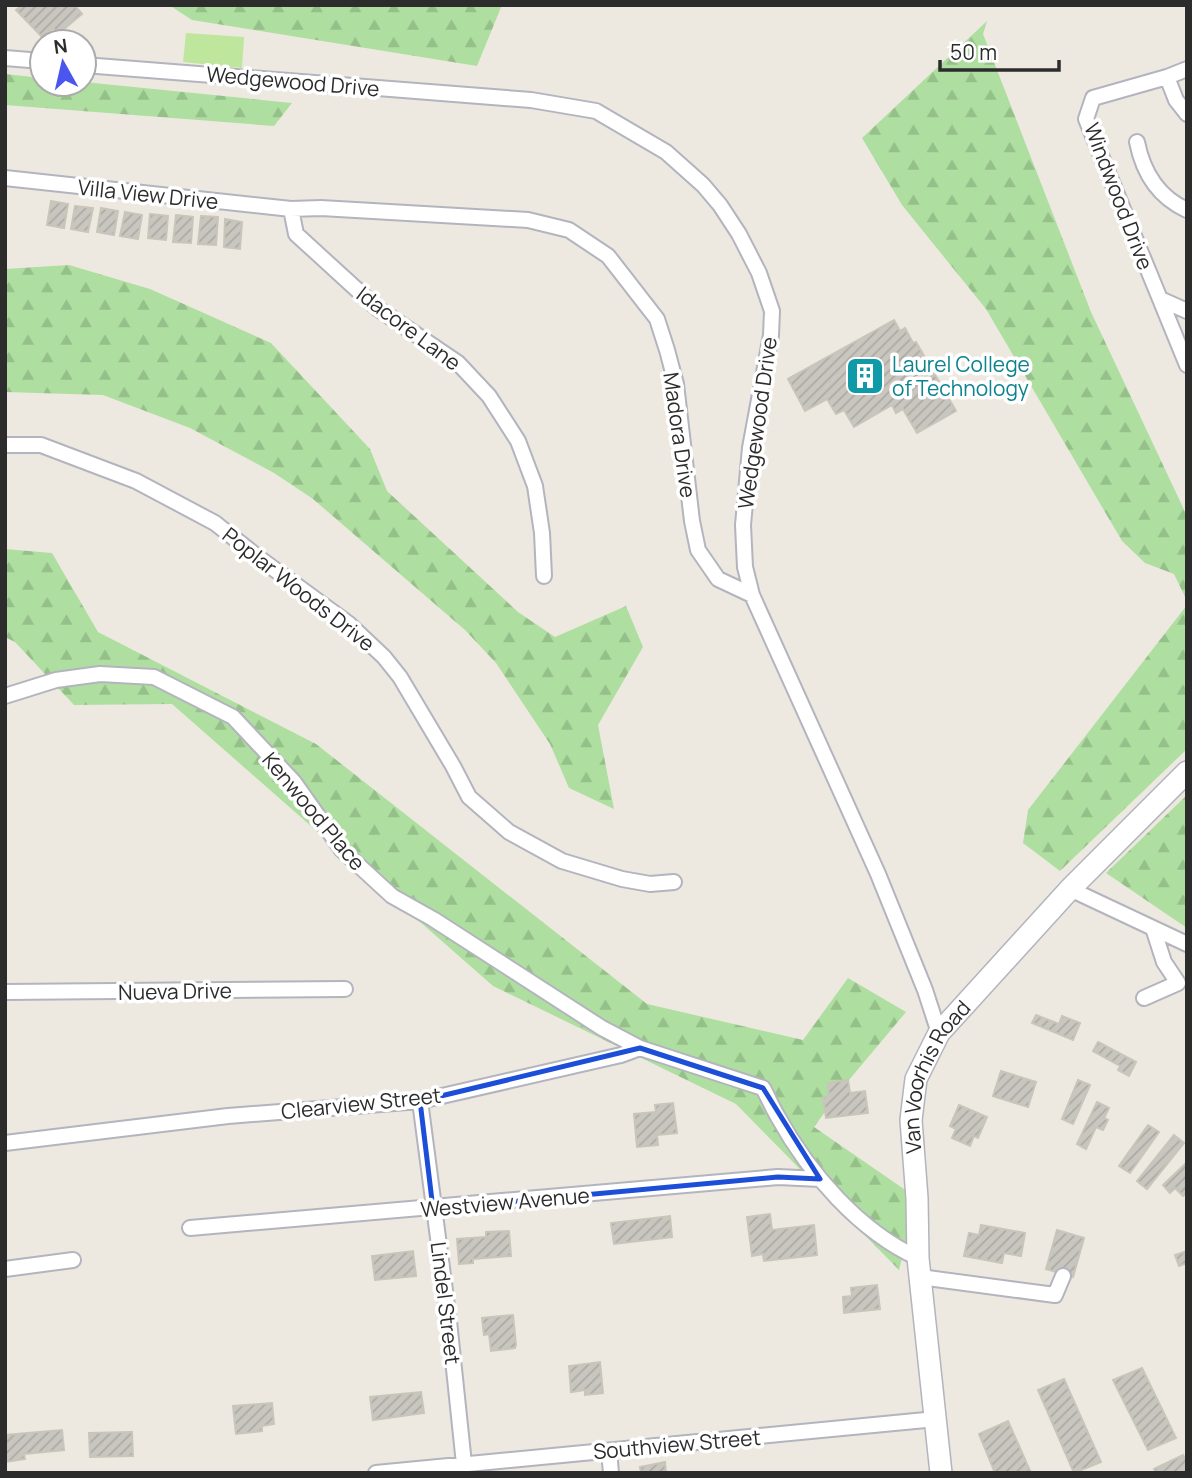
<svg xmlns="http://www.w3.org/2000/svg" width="1192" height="1478" font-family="Manrope,sans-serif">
	<defs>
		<pattern id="forest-firs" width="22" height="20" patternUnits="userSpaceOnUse" patternTransform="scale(1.75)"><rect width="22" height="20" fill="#aedfa0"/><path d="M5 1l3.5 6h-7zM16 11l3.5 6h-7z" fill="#96c08a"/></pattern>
		<pattern id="building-hatch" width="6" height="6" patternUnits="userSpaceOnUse" patternTransform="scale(1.75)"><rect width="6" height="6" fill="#c9c5bf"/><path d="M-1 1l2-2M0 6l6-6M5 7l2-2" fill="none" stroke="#ada9a4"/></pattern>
	</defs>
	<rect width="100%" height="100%" fill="#ede9e0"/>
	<path fill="url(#forest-firs)" d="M169,5H502L477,66L192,20Z
		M987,21L983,34L1091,312L1187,516V601L1174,574L1145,563L1122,541L986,309L902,205L862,138Z
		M5,74L42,78V84H84V82L292,103L274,126L5,105Z
		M69,265L150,289L271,343L370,449L387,491L518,612L555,637L626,606L643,647L598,725L614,809L569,788L550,744L496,663L465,630L313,499L274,473L190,428L103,395L5,392V269Z
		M5,549L52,553L98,632L316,744L647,1004L803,1040L848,978L906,1012L844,1086L814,1127L917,1198L899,1270L736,1104L493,986L172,704L74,705L15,642L5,637Z
		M1187,605V749L1060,871L1023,843L1028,810Z
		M1187,795V928L1106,873Z"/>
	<path fill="#bee69d" d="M186,33L244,37L242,68L183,62Z"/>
	<path fill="url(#building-hatch)" stroke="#c8c5b9" stroke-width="2" d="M22,5H79L76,7L82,14L58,34L53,28L42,37L16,10Z
		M51,201L68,204L64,228L47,225Z
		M75,206L93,208L88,232L71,229Z
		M101,208L118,211L114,235L97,232Z
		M125,212L142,215L138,239L120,236Z
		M150,214L168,216L166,240L148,238Z
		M176,215L193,217L191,243L173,242Z
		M201,216L218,217L216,245L198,244Z
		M225,219L242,222L240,249L224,247Z
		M894,320L900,331L905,328L913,343L916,342L956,411L917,433L903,409L896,413L892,405L854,427L844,410L836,414L827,399L805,411L788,379Z
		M1036,1015L1059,1024L1062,1016L1080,1023L1073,1040L1032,1023Z
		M1098,1042L1136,1062L1129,1076L1118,1070L1120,1066L1093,1051Z
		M1001,1071L1036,1082L1028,1107L993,1096Z
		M848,1080L850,1093L865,1091L868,1113L826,1118L823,1097L829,1096L828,1083Z
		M1078,1080L1090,1085L1073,1124L1062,1119Z
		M1097,1102L1109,1108L1104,1118L1108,1120L1103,1130L1096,1127L1086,1149L1077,1144Z
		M673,1103L677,1133L657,1135L658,1145L637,1147L634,1114L656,1112L655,1105Z
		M959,1105L987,1117L978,1138L974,1136L970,1146L952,1138L956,1129L950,1126Z
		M1148,1125L1159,1132L1130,1173L1119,1166Z
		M1174,1135L1184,1143L1147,1189L1137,1181Z
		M1187,1162V1179L1184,1182L1187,1184V1193L1183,1196L1175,1188L1170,1193L1163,1185Z
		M770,1214L772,1230L814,1225L817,1255L764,1261L763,1254L752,1256L747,1217Z
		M670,1216L672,1237L614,1244L611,1223Z
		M981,1225L1025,1233L1021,1256L1004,1253L1002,1263L964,1256L969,1233L979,1235Z
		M1057,1230L1084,1238L1073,1277L1046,1269Z
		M509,1231L511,1256L473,1259V1263L459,1264L457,1239L486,1237V1232Z
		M413,1251L416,1276L375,1280L372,1256Z
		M1187,1251V1263L1179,1266L1175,1255Z
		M877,1285L880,1309L844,1313L843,1297L852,1296L851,1288Z
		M513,1315L516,1345L515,1348L491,1351L489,1334L484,1335L482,1318Z
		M600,1362L603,1393L585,1395V1390L571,1392L569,1366Z
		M1142,1368L1176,1438L1148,1450L1113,1380Z
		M1064,1379L1101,1462L1074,1473L1038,1390Z
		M421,1392L424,1413L373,1420L370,1397Z
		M272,1403L274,1424L262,1426V1431L236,1434L233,1406Z
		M1008,1421L1031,1473H995L979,1434Z
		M62,1430L64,1450L24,1454L25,1459L5,1462V1435Z
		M132,1432L133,1456L90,1457L89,1433Z
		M1183,1455L1187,1462V1473H1156L1154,1469Z
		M665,1462L666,1473H641L640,1467Z"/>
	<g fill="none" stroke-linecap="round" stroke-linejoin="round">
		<defs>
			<path id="street" d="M5,58L42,61
				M84,65L531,100L596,111L666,152L703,185L720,205L739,234L759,273L772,311L771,335L750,448L743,525L745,567L752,595L878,874L925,990L939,1033
				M1167,77L1187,69
				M1187,114L1176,100L1167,77L1093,98L1086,119L1160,299L1187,311
				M1137,142C1143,172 1158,197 1187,210
				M5,178L291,209L321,208L528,220L569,230L608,256L657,319L667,350L676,384L692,521L698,550L718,579L752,595
				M291,209L296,234L377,308L458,363L489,396L518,441L535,486L542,533L544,576
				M1160,299L1187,365
				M5,445H41L136,481L215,523L259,558L349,624L384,657L400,677L453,766L469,797L509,832L562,861L622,879L650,884L674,882
				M5,696L56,680L100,674L154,677L233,717L294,782L342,850L392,896L433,919L602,1028L640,1048L763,1088C768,1097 772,1107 778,1117C809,1173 859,1231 918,1258
				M1070,889L1187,944
				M5,992L345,989
				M1144,998L1178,983L1164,962L1153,928
				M420,1101L449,1321L464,1464
				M5,1143L228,1116L420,1101L621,1055L640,1048
				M190,1228L778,1177L820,1179
				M5,1269L73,1260
				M920,1277L1055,1295L1063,1276
				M610,1462L611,1473
				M376,1473L936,1419"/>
			<g id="secondary">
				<path id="s1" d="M941,1473L918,1258L917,1198L911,1120L916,1079L939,1033L1070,889L1187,772"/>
			</g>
		</defs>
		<use href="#street" stroke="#b3b4be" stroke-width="18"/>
		<use href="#secondary" stroke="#b3b4be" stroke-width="24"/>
		<use href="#street" stroke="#fff" stroke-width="14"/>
		<use href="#secondary" stroke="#fff" stroke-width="21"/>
	</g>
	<path fill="none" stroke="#1d4ed8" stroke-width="5" stroke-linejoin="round" d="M640,1048L763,1088L820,1179L778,1177L433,1209L420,1101Z"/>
	<defs>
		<symbol id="building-square" viewBox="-11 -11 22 22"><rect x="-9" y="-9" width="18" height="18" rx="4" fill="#0f9aa8" stroke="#fff"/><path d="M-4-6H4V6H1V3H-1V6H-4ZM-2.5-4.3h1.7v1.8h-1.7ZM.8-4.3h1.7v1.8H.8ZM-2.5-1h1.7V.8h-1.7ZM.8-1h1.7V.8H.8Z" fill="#fff"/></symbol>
	</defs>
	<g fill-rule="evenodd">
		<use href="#building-square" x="843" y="354" width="44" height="44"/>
	</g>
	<g text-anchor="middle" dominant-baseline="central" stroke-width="7" stroke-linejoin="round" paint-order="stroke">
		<g font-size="21" fill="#2c2c2c" stroke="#fff">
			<text transform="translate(293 81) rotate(5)">Wedgewood Drive</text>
			<text transform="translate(148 194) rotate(6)">Villa View Drive</text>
			<text transform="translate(1119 196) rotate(69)">Windwood Drive</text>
			<text transform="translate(409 328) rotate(37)">Idacore Lane</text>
			<text transform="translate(757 423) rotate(-82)">Wedgewood Drive</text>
			<text transform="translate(680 435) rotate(82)">Madora Drive</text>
			<text transform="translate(299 589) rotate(38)">Poplar Woods Drive</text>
			<text transform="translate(314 811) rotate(50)">Kenwood Place</text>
			<text transform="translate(175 991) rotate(-1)">Nueva Drive</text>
			<text stroke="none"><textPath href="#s1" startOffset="404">Van Voorhis Road</textPath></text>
			<text transform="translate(361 1103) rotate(-6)">Clearview Street</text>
			<text transform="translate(505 1202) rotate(-5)">Westview Avenue</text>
			<text transform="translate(446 1303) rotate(83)">Lindel Street</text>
			<text transform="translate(677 1444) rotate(-5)">Southview Street</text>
		</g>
		<g font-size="21" fill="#0d838f" stroke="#fff" text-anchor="start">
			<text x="892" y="364">Laurel College<tspan x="892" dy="24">of Technology</tspan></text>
		</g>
	</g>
	<rect width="1192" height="1478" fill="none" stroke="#2c2c2c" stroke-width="14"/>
	<g transform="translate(63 63) rotate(352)"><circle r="33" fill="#ffffff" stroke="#ababab" stroke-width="2"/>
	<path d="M0-5L12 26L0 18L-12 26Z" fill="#4b56ee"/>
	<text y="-10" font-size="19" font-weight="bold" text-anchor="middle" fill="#2c2c2c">N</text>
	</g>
	<path d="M940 60v10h119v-10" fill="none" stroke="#2c2c2c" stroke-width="3.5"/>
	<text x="950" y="60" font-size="21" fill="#2c2c2c" stroke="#ffffff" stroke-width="5" paint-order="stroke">50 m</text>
</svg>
